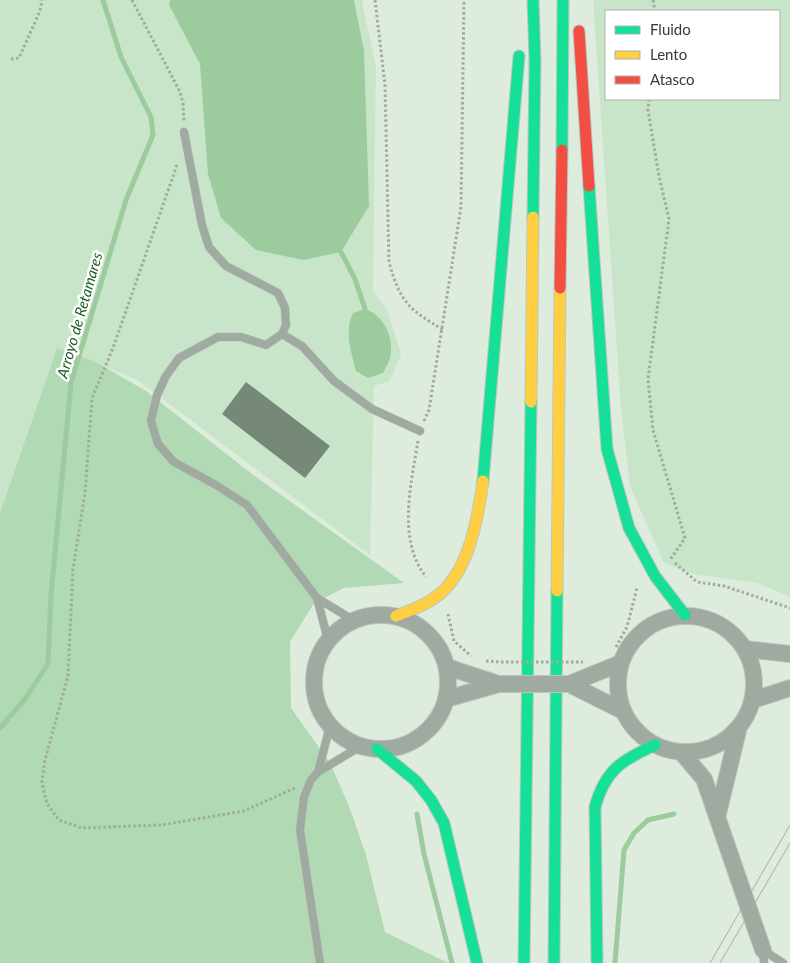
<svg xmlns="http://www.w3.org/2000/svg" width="790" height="963" font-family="Lato,sans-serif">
	<rect width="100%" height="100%" fill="#deecde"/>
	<path fill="#c8e5c9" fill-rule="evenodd" d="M0,0H363V7L376,67L373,291L388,312L401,354L390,381L374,386L370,555L136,379L57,348L0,513Z
		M593,0H790V597L758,583L694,574L664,563L630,486L621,409ZM606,11H779V99H606Z"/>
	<path fill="#b1d9b3" d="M57,348L94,361L146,391L252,474L404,583L344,588L314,603L290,642L291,708L330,763L349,806L366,855L385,932L448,963H0V513Z"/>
	<path fill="#9ccb9e" d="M170,0H354L364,51L369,206L341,252L303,260L256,250L221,218L208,174L200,64L169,5Z
		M365,309C384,315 395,339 390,358C389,363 385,368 383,373L368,378L356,371C351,351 344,332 353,313Z"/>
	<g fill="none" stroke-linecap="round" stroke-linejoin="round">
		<path stroke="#9ccb9e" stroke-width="5" d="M341,252L355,279L365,309
			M0,728L25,699L48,664L51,595L71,383L126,200L153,135L151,117L121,57L103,0
			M417,814L424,854L452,963
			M615,963L624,850L634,833L648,820L674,814"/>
	</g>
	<path fill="#768979" d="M246,382L330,446L305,478L222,414Z"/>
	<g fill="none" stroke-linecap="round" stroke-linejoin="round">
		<defs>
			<path id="lane" d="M184,132L202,225L209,247L226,266L278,293L285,308L286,325L282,334L266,345L241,337H218L179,358L166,376L157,395L151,421L158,444L174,462L216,485L247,505L317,598L353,620
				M282,334L302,346L334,381L372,409L420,431
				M317,598L328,640
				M318,772L330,726
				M763,950L783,963
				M763,950L764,963
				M320,963L300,830L304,797L311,780L318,772L361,746"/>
			<path id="street" d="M314 682a67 67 0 1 1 134 0a67 67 0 1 1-134 0Z
				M618 684a68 68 0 1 1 136 0a68 68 0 1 1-136 0Z
				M745,649L790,654
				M447,667L499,684
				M569,684L623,711
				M569,684L621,663
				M446,699L499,684
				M753,700L790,688
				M682,753L704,779L763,950
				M718,814L738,731"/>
			<path id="fast" d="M533,0L535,61L533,217
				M562,150L563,0
				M589,186L607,449L629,528L655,576L685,615
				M483,481L519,56
				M377,749L416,781L431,800L444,823L477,963
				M524,963L531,402
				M554,963L557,591
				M597,963L595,807C605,770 622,760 655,745"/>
			<path id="slow" d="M531,402L533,217
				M557,591L560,288
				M396,616C412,610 428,604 441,593C470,567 478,517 483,481"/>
			<path id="jam" d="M579,31L589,186
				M560,288L562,150"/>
		</defs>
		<use href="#lane" stroke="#bdc8bd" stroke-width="9"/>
		<use href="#street" stroke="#bdc8bd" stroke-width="18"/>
		<use href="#fast" stroke="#bdc8bd" stroke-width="13"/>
		<use href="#slow" stroke="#bdc8bd" stroke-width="13"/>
		<use href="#jam" stroke="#bdc8bd" stroke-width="13"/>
		<path stroke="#a0aaa1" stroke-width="3" stroke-dasharray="2.5 2.5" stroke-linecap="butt" d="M132,0L180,92L183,103L184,121
			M375,0L385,85L389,262C400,302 409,310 444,330
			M653,0L655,11
			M11,59L19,58L40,11L42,0
			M649,99L648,110L659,176L669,219L648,379L653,430L685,538L670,560
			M177,165L113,348L92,398L85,493L73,569L68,676L45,760L42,782L44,792L47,804L59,820L82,828L161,825L244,811L295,788
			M424,421L429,410L461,207L464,0
			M418,441C411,484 397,540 426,577
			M675,563L697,582L724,586L790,608
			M448,614L454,641L471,656
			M616,647L627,627L637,588
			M486,661L501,662"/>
		<use href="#lane" stroke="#9faaa0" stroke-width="8"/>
		<use href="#street" stroke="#9faaa0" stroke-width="16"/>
		<use href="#fast" stroke="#16e098" stroke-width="11"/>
		<use href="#slow" stroke="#ffcf43" stroke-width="11"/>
		<use href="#jam" stroke="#f24e42" stroke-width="11"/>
		<path stroke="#a6b0a7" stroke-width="1" d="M710,963L790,825
			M720,963L790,843"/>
		<defs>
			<path id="street-bridge" d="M499,684H569"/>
		</defs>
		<use href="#street-bridge" stroke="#bdc8bd" stroke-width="18" stroke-linecap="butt"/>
		<path stroke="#a0aaa1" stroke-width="3" stroke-dasharray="2.5 2.5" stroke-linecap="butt" d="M501,662H583"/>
		<use href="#street-bridge" stroke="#9faaa0" stroke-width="16"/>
	</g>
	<g text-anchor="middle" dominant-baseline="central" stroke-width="5" stroke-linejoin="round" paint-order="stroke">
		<g font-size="15" font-style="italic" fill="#1c5c26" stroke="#fff">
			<text transform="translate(79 315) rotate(-74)">Arroyo de Retamares</text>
		</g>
	</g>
	<rect x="605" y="10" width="175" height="90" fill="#ffffff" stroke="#adb1ae"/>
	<rect x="615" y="26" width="25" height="8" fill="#16e098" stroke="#adb1ae"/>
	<text x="650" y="35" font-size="15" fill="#333d34">Fluido</text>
	<rect x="615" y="51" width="25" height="8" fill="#ffcf43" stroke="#adb1ae"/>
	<text x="650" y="60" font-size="15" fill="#333d34">Lento</text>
	<rect x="615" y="76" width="25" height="8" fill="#f24e42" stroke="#adb1ae"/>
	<text x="650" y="85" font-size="15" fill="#333d34">Atasco</text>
</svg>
